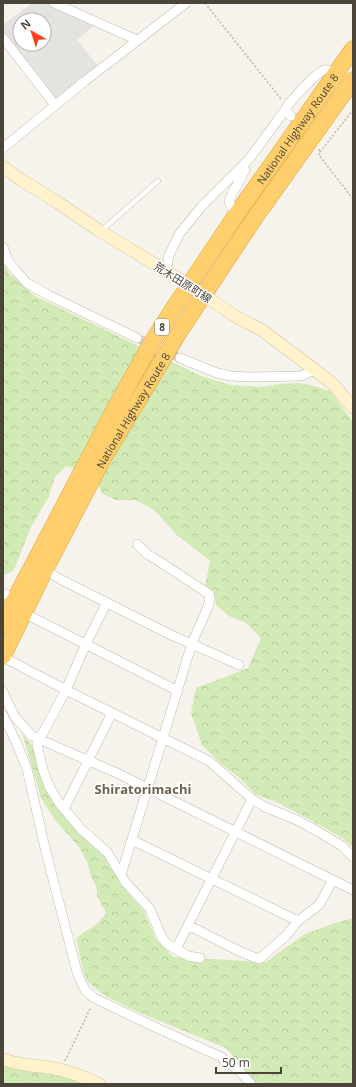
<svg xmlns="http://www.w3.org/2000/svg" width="356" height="1087" font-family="'Open Sans','Noto Sans JP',sans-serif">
	<defs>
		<pattern id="forest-crowns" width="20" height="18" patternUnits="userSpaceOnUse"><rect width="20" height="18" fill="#d2eab5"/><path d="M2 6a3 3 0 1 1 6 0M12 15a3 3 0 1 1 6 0" fill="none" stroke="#b6ca9c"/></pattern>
	</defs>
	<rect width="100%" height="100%" fill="#f6f3ec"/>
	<path fill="url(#forest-crowns)" d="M3,263L9,273L35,296L201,376L231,385L262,387L281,384L299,383L310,385L330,391L353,422V847L342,838L309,819L278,803L255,794L242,780L220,763L202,745L191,713L196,688L248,668L261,638L246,623L229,616L216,605L214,591L205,586L210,561L176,534L155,511L136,500H116L103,494L93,476L66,466L55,477L48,498L31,527L14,570L3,576Z
		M22,733L34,748L46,787L104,854L112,866L120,884L144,911L156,940L174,957L266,962L305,934L335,923L353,918V1084H258L226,1048L138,1012L109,998L96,989L88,982L83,971L76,938L98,923L106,913L97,896V889L91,876L87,861L79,847L54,819L41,798Z
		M3,1059L40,1072L77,1080L85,1084H3Z"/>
	<path fill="#e5e3e0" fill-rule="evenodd" d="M32,3H46L95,25L77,40L98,66L54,101L3,35V25ZM20,20H44V44H20Z"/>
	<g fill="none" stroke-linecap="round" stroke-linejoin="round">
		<path stroke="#d4d0c8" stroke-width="9" stroke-dasharray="9 4.5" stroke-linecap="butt" d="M137,338L180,358"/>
		<defs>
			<path id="lane" d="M102,230L158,181"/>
			<path id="street" d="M54,3L137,40
				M3,38L55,105
				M291,116L285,110L287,106C293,99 316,73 324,70C328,69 333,71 337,72
				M3,148L85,81L186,3
				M236,215L229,202L231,196L245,170
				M3,247L8,261L16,271L27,283L48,295L137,338
				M166,272L169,255L180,233L202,206L250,158L285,110
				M180,358L217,373L231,376L248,377L300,376L315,370
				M45,570L60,579L169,634L239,665
				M3,593L15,599
				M107,602L86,644L66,690L37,744L43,770L50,788L59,803L82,830L107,852L126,883L150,909L162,938L167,944L188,956L200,958
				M24,613L178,691
				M3,657L66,690L209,761L252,799L265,807L297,820L317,831L342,846L353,857
				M3,692L15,717L32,736L119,774L353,890
				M3,715L17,744L27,769L46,852L77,972L82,984L86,991L94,998L157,1028L221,1057L240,1072L251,1084
				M64,809L112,713
				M132,840L298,921
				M121,875L192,643L208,607L210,597L209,594L157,560L147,554L137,544
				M188,925L239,951L259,959L286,936L298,921L319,905L333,880
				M176,949L252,799"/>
			<path id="secondary" d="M3,167L21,180L54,200L100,231L189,285L233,315L263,331L315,370L333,384L353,408
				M3,1059C20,1066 34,1065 52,1068C69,1071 84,1077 99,1084"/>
			<g id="highway">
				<path id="s1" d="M3,624L15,599L113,412L152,342L171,312L236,215L353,49"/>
				<path id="s2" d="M3,656L45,570L104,457L178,334L254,219L353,80"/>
			</g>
		</defs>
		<use href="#lane" stroke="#c2bbae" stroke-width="5.5"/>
		<use href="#street" stroke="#c2bbae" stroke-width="10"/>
		<use href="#secondary" stroke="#d6c79b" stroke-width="13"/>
		<use href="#highway" stroke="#e0a43c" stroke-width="17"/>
		<path stroke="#c4b79f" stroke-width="1.5" stroke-dasharray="2 2" stroke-linecap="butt" d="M205,3L281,99
			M319,149L320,152L319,155L353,199
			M320,152L353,110
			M65,1061L91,1007"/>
		<use href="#lane" stroke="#fff" stroke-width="4.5"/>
		<use href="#street" stroke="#fff" stroke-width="9"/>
		<use href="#secondary" stroke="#fff3cd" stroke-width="12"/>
		<use href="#highway" stroke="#ffcf6e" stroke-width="16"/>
	</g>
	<g text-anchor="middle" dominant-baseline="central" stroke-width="3" stroke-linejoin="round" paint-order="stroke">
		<rect fill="#fff" stroke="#817c74" stroke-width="1" x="155" y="319" width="14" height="16" rx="3"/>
		<g font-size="10" font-weight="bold" fill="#4b4439">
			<text x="162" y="327">8</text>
		</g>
		<g font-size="11" fill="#4b4439" stroke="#fff">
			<text stroke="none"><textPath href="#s1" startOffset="577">National Highway Route 8</textPath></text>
			<text transform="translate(183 282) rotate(32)">荒木田原町線</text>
			<text stroke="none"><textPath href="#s2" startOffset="278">National Highway Route 8</textPath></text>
		</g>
		<g font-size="13" font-weight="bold" fill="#6e6250" stroke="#fff">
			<text x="143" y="789">Shiratorimachi</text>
		</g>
	</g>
	<rect width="356" height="1087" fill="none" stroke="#4b4439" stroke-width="8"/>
	<g transform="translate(32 32) rotate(321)"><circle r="19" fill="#ffffff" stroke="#b7b4b0"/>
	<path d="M0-3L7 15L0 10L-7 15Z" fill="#fc3f1d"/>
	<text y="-6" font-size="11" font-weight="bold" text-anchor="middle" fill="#4b4439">N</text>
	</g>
	<path d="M216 1067v6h65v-6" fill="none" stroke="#4b4439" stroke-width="2"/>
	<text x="222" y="1067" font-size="12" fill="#4b4439" stroke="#ffffff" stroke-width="3" paint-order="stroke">50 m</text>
</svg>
